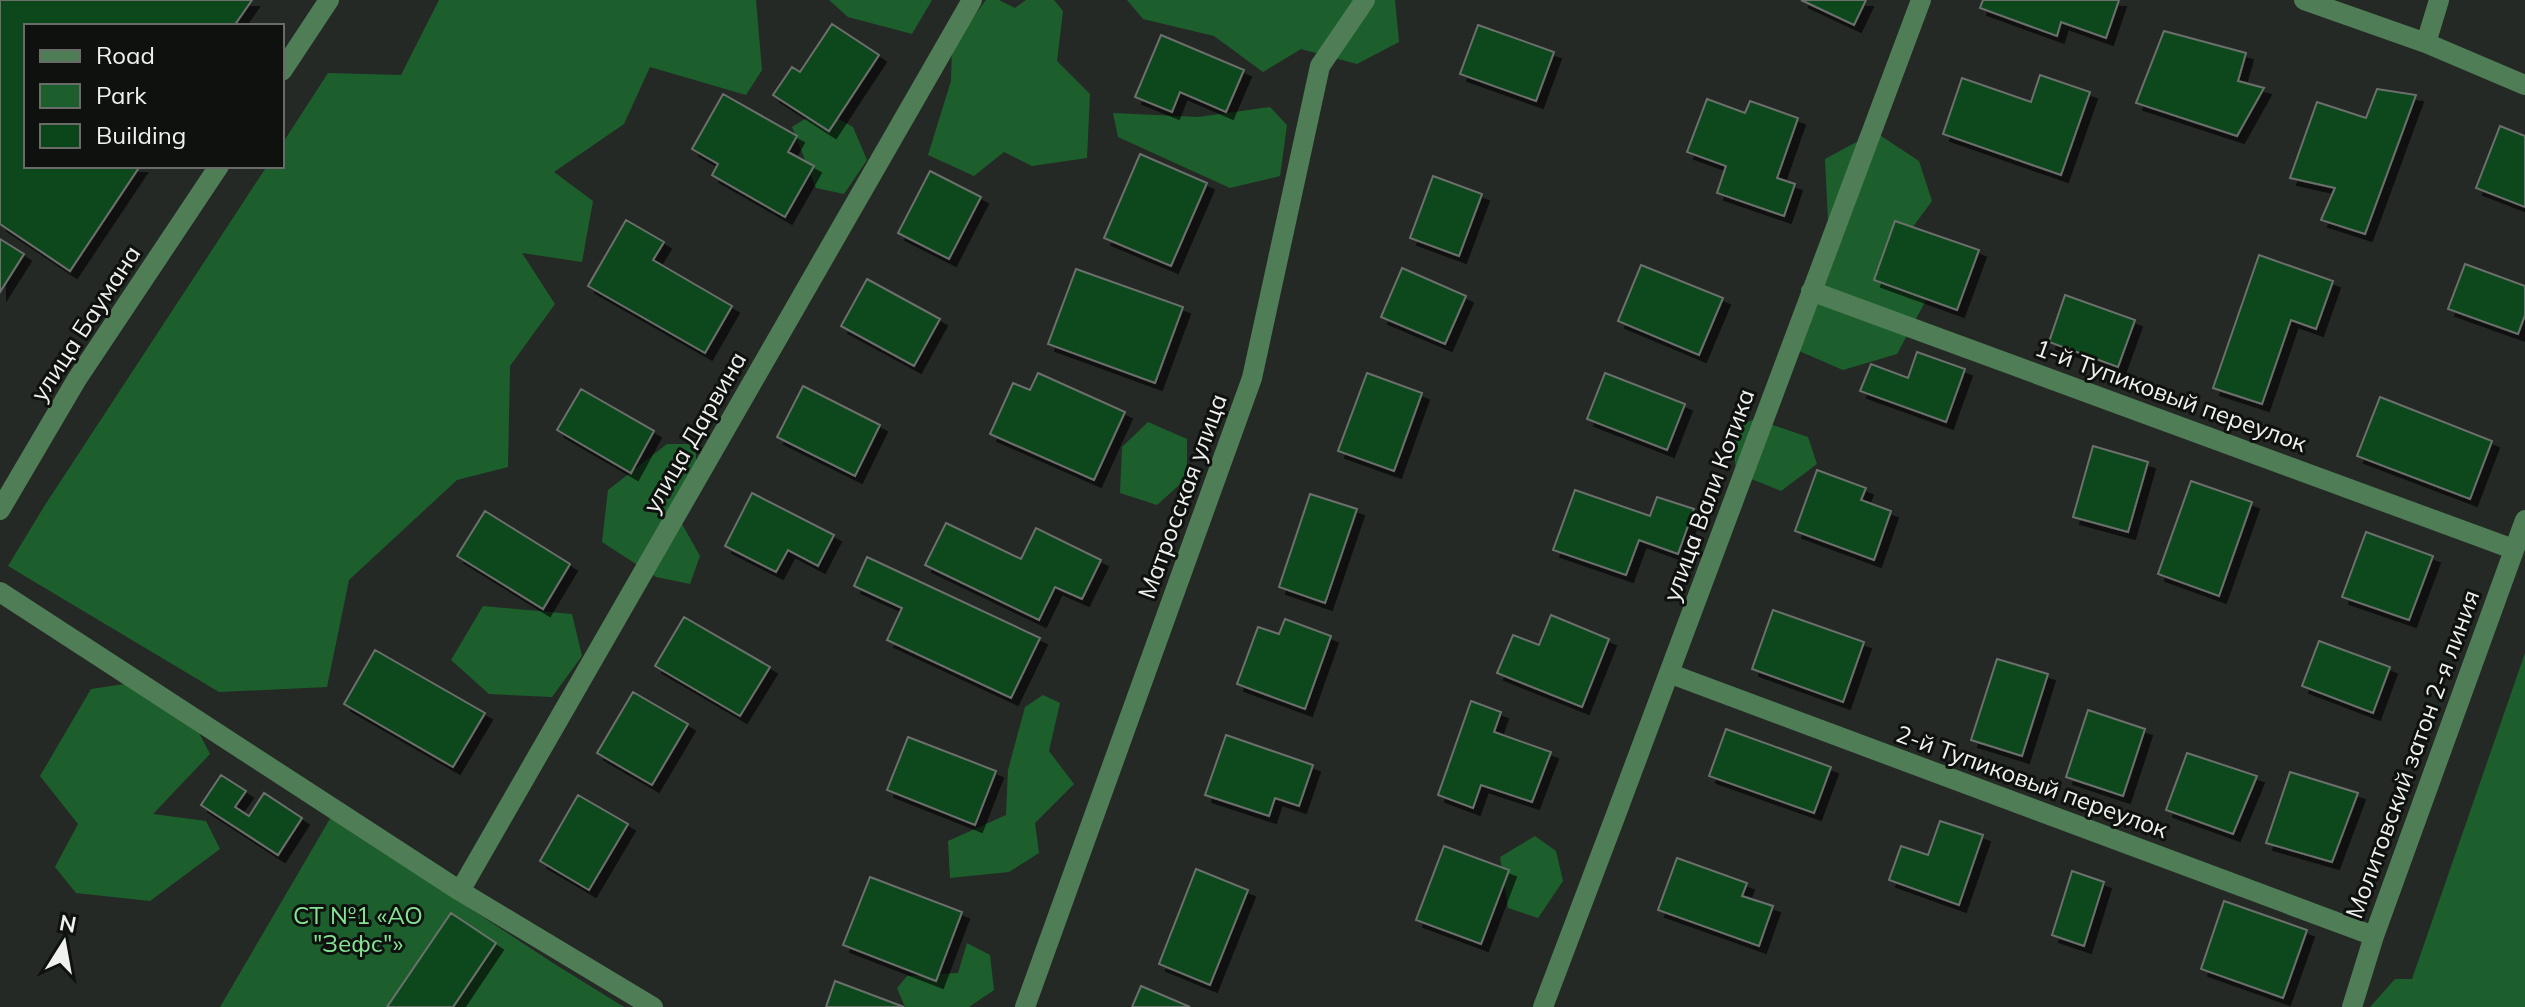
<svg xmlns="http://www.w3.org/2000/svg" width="2525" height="1007" font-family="Mulish,sans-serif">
	<defs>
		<filter id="shadow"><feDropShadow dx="7" dy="7" stdDeviation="0" flood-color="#0009"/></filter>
	</defs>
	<rect width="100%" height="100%" fill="#252925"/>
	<path fill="#1d5f2c" d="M439,0H756L762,70L746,95L650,67L624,124L554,172L593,201L582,262L522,253L555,304L510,366L508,467L457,480L349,580L327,687L219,692L8,566L45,505L267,166H282V144L328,73L401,75Z
		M829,0H932L912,34L848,17Z
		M986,0H999L1015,8L1026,0H1054L1063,11L1057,61L1090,94L1087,158L1032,166L1004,152L974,176L928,155L951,81L952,45Z
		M1127,0H1395L1399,42L1357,64L1301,49L1263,72L1214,36L1143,19Z
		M1270,107L1287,125L1280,176L1230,188L1118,137L1113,113L1198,117Z
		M821,109L853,127L867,160L844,194L816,188L792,127Z
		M1875,132L1919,161L1932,201L1904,239L1933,287L1897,354L1843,370L1799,351L1830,262L1825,159Z
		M1755,419L1808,437L1817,464L1781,491L1736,473L1732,428Z
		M1148,422L1187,439V478L1157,505L1120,493L1122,447Z
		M667,444H696V468L673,508L700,556L690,584L656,577L602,542L608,490Z
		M483,606L572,614L582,656L552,697L489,694L451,660Z
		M2525,653V1007H2370L2395,979H2412Z
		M125,684L194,723L210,754L153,814L206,821L220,849L150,901L76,893L55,867L78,824L40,776L91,689Z
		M1043,695L1060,703L1049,751L1074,784L1035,823L1039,853L1009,872L950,878L948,841L1006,815L1008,770L1025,707Z
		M331,817L553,963L624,1007H220Z
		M1535,836L1556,851L1563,881L1538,918L1508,908L1500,857Z
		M967,943L990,955L994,990L969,1007H905L897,988L907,976L958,973Z"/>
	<path fill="#0b461b" stroke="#6c706d" stroke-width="2" filter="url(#shadow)" d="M0,0H252L234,26H26V166H140L70,271L0,224Z
		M1801,0H1866L1854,25Z
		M1983,0H2119L2106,38L2061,22L2057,36L1980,8Z
		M832,24L879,55L829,131L773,95L792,67L800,72Z
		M1478,25L1554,52L1536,101L1460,74Z
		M2164,31L2246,53L2238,81L2264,88L2237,136L2136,103Z
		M1161,35L1244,70L1226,112L1180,92L1172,112L1135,97Z
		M2040,75L2090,92L2061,175L1943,134L1962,78L2031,102Z
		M2377,89L2416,95L2365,234L2321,220L2335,188L2290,178L2317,102L2366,118Z
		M723,94L797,136L788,152L814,166L785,217L712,175L718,164L692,149Z
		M1707,99L1745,113L1750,101L1798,118L1777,178L1795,184L1784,216L1717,193L1726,166L1687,152Z
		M2500,126L2525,136V207L2476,188Z
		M1140,154L1207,183L1171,266L1104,238Z
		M930,171L981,197L949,259L898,233Z
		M1433,176L1482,194L1459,256L1410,238Z
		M626,220L664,242L653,260L732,306L705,353L588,286Z
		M1895,221L1979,250L1957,310L1874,280Z
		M0,239L24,254L0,292Z
		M2259,255L2333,281L2316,329L2291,320L2262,404L2213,388Z
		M2465,264L2525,286V315L2518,334L2448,309Z
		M1641,265L1723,298L1699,355L1618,321Z
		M1402,268L1466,296L1445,344L1381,317Z
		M1076,269L1183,307L1155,383L1048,344Z
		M867,279L940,319L914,366L841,326Z
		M2065,295L2135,320L2118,367L2049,342Z
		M1917,352L1965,369L1946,422L1860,391L1871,364L1908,378Z
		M1038,373L1125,412L1094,480L990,434L1013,383L1030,390Z
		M1367,373L1422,393L1394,471L1338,451Z
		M1605,373L1685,404L1667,450L1587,419Z
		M803,386L880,425L855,476L777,437Z
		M581,389L654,431L631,473L557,430Z
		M2380,397L2492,441L2470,499L2357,456Z
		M2093,446L2148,462L2128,532L2073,517Z
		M1817,470L1866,488L1861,500L1891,511L1874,560L1795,531Z
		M2191,481L2252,502L2219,596L2158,574Z
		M1575,490L1650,516L1657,497L1694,509L1678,554L1639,540L1626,575L1553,550Z
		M752,493L834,535L818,566L788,550L776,572L725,546Z
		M1310,494L1357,509L1325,603L1279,587Z
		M485,511L570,564L543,609L457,556Z
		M946,523L1021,559L1036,528L1101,560L1082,599L1055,587L1039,620L925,565Z
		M2366,532L2433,556L2409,620L2342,597Z
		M867,557L1040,638L1011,698L887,640L902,608L854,586Z
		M1773,610L1864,642L1843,702L1752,669Z
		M1551,615L1609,639L1582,707L1497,673L1513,635L1539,645Z
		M684,617L770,667L740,716L655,666Z
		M1285,619L1331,636L1305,709L1237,684L1258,627L1279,634Z
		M2319,641L2390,667L2373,713L2302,686Z
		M375,650L485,713L453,767L344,704Z
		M1997,659L2048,674L2022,756L1971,740Z
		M633,692L688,724L652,785L597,753Z
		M1471,701L1501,712L1494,732L1551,752L1532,802L1481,785L1473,808L1438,795Z
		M2088,710L2145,729L2123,796L2066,777Z
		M1726,729L1831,767L1814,813L1709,776Z
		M1226,735L1313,765L1299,806L1275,798L1269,816L1205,795Z
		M908,737L996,771L975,825L887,790Z
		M2187,753L2257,776L2233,834L2166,810Z
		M2290,772L2358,793L2332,862L2266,843Z
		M221,775L246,791L235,807L249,816L264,793L302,818L278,855L201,805Z
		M578,795L628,824L589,890L540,861Z
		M1940,821L1983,835L1959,905L1889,880L1901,846L1928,855Z
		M1444,846L1509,870L1481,944L1416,920Z
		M1677,858L1747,883L1742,896L1773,906L1759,946L1658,910Z
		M1196,869L1248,890L1210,985L1159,964Z
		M2072,871L2104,882L2084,946L2052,935Z
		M870,877L962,912L936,981L843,945Z
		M2224,901L2307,930L2283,998L2201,969Z
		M451,913L496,943L453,1007H387Z
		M835,981L904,1007H826Z
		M1141,986L1190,1007H1132Z"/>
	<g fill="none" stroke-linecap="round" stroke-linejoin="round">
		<path stroke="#4f7d56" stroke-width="20" d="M2304,0L2426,43L2525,85
			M2426,43L2439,0
			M282,71L329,0
			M1811,291L2513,549
			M0,510L77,379L219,166
			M0,592L460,891L653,1007
			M1671,674L2374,936
			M460,891L972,0
			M1025,1007L1252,378L1320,66L1365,0
			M1543,1007C1671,672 1794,335 1921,0
			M2352,1007L2374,936L2525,520"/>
	</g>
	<g text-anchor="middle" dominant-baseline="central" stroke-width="6" stroke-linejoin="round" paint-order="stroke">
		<g font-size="24" fill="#eff1ef" stroke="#0f110f">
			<text transform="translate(85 323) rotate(-57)">улица Баумана</text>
			<text transform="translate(2171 395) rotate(20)">1-й Тупиковый переулок</text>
			<text transform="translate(694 432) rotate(-60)">улица Дарвина</text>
			<text transform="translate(1708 495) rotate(-70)">улица Вали Котика</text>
			<text transform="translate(1182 496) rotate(-70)">Матросская улица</text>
			<text transform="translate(2412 754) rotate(-70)">Молитовский затон 2-я линия</text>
			<text transform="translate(2032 781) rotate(20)">2-й Тупиковый переулок</text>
		</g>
		<g font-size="24" fill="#84e493" stroke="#0f110f">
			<text x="358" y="915">СТ №1 «АО<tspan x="358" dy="28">"Зефс"»</tspan></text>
		</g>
	</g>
	<rect x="24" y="24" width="260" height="144" fill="#0f110f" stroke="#696b69" stroke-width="2"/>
	<rect x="40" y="50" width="40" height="12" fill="#4f7d56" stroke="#696b69" stroke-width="2"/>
	<text x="96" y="64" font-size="24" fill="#eff1ef">Road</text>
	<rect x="40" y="84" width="40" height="24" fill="#1d5f2c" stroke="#696b69" stroke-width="2"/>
	<text x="96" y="104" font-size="24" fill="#eff1ef">Park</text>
	<rect x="40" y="124" width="40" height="24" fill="#0b461b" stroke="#696b69" stroke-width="2"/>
	<text x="96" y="144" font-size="24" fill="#eff1ef">Building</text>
	<g transform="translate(64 943) rotate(11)" stroke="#0f110f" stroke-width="6" paint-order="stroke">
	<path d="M0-6L14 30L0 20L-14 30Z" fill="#eff1ef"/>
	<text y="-12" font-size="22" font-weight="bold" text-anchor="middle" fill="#eff1ef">N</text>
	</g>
</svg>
